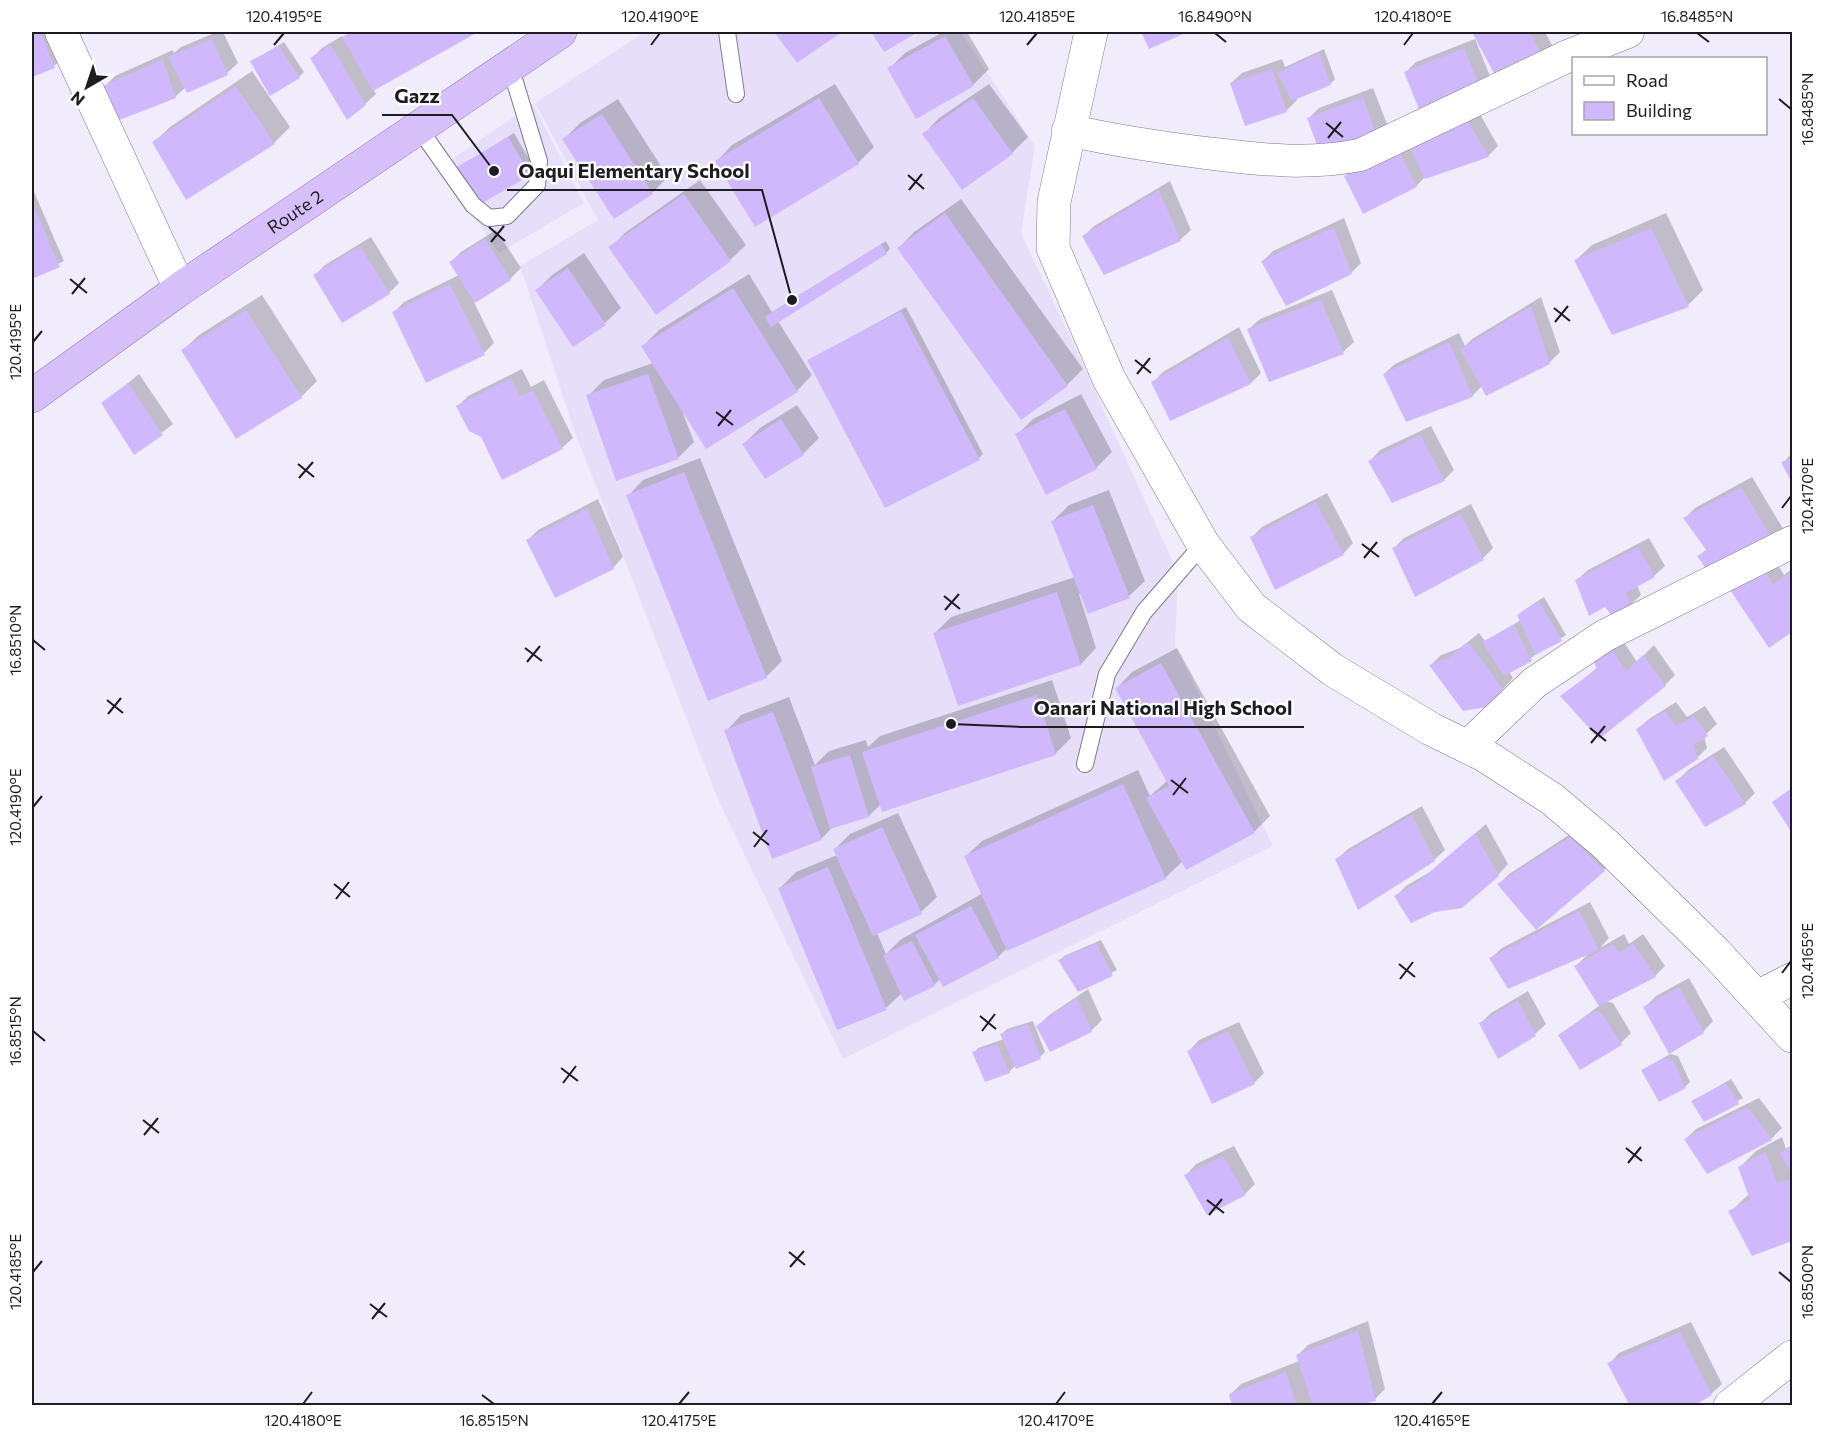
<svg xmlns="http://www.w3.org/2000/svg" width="1824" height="1437" font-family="Commissioner,sans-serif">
	<rect width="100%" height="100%" fill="#f1ecfc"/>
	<path fill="#e7dffa" d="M645,32H961L1035,146L1021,233L1069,334L1178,573L1175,646L1273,846L843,1059L719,802L574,430L520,266L598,220L535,103Z
		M533,104L584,203L499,253L440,167Z"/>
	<path fill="#0003" d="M32,32H69L75,46L54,66L32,76Z
		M217,32H223L238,63L227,73L186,87L175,97L105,86L115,76L173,50L174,53L181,47Z
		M350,32H475L373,89L376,94L365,104L312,58L322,48L342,36L343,38Z
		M776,32H839L797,61Z
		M873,32H915L884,50Z
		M943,32H967L989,69L973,85L889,69L905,53Z
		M1143,32H1184L1150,47Z
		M1478,32H1545L1554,49L1543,59L1475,34Z
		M1475,39L1490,76L1479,86L1406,72L1416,62Z
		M284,42L304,72L299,77L252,61Z
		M1324,49L1335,79L1330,84L1296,98L1297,100L1286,111L1231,83L1242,73L1282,59L1285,67Z
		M252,71L290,127L274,143L154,142L170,127Z
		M835,84L874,147L858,163L717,161L732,145Z
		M989,84L1028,137L1012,153L924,134L939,118Z
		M1373,88L1387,124L1376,134L1309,118L1319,108Z
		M618,99L668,177L652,193L564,139L580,123Z
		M1477,109L1498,146L1488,156L1425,177L1416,186L1345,177L1356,166Z
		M514,133L535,169L530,174L459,167Z
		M700,180L746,245L730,260L610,248L626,232Z
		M1170,181L1191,230L1180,240L1084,236L1094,226Z
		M32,187L64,261L32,277Z
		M961,199L1083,369L1067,385L1021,418L899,248L914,232Z
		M1666,213L1703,290L1688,305L1576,260L1592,245Z
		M1344,218L1361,263L1351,273L1263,261L1273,251Z
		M496,230L521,268L510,279L474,302L494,343L484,353L394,312L404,302L459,275L451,262L461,252Z
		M371,237L399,283L389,293L315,275L325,265Z
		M886,241L890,249L886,253L778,321L812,375L797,391L683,413L694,442L678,458L588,396L604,380L653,363L643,346L659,330L749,274L772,312Z
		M584,253L621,308L605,323L574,345L537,290L552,275Z
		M1332,290L1354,342L1343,352L1249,329L1260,319Z
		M262,295L317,381L301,397L183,350L199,335Z
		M1541,297L1560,352L1549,363L1482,386L1472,396L1384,374L1395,364L1459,333L1465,346L1472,339Z
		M906,307L983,454L979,458L809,360Z
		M1239,327L1261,373L1251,383L1171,420L1152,383L1163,372Z
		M522,369L531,387L544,380L573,438L562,448L482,435L458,406L468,396Z
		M139,374L173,424L135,453L103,404Z
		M1081,394L1112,452L1096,468L1017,435L1033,419Z
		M797,405L819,438L803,454L744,444L760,428Z
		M1431,426L1454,470L1444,480L1370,461L1380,450Z
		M1792,453V480L1783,463Z
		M700,458L782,661L766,677L628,496L643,480Z
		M1752,477L1785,532L1699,556L1707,549L1685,518L1695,508Z
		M1109,490L1145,581L1129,596L1079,594L1096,648L1081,664L959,704L935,633L951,617L1075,577L1053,521L1069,505Z
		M1327,493L1353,543L1343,554L1252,537L1262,527Z
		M598,499L623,557L613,568L528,540L538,530Z
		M1471,504L1493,548L1483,558L1394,548L1404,538Z
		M1649,538L1665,566L1654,576L1637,585L1641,595L1630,605H1605L1577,580L1588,570Z
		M1774,559L1784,575L1792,569V630L1770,646L1732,590Z
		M1544,597L1566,635L1509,672L1513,678L1487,706L1431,665L1441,655L1460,648L1479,633L1485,641L1521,620L1519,615L1524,610Z
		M1623,641L1637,662L1654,645L1675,675L1665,685L1562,696L1598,667L1595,661Z
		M1177,648L1270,816L1254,832L1183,861L1165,878L1008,947L998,957L940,979L934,985L902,993L886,1008L838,1028L780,888L796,872L837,855L835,849L850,834L898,813L937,897L921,912L877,933L886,954L900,940L983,893L966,856L982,841L1138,770L1150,796L1168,780L1117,688L1132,672Z
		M1052,680L1071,738L1055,754L881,804L869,816L834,826L821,839L726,731L741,715L789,697L815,765L829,751L866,740L868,747L880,736Z
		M1676,702L1687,717L1705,706L1717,724L1704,736L1707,748L1697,758L1638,729L1649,719Z
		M1724,747L1755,793L1745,803L1677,781L1688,770Z
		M1792,788V831L1774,802Z
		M1422,806L1445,850L1434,860L1337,859L1348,849Z
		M1486,824L1508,864L1498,875L1396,896L1406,886L1430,872Z
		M1581,827L1614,860L1604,870L1499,884L1509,874Z
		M1590,902L1609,938L1600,948L1624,934L1629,944L1643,934L1665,966L1655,976L1605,1001L1613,1003L1631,1033L1621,1043L1560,1035L1600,1005L1576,966L1590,952L1491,958L1502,948Z
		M1101,940L1117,970L1078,990L1060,960L1064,956Z
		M1689,978L1713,1021L1703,1032L1645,1007L1656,996Z
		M1088,989L1102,1020L1091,1031L1050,1050L1038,1026L1048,1016Z
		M1528,991L1546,1024L1535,1034L1498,1057L1480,1024L1491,1013Z
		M1033,1021L1045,1052L1040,1057L1017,1067L1016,1065L1009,1072L974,1053L978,1048L1004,1039L1002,1034L1007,1029Z
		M1239,1022L1264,1073L1254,1083L1189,1051L1199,1040Z
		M1670,1054L1678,1056L1690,1082L1685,1087L1643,1070Z
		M1731,1079L1743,1098L1704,1120L1693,1101Z
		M1759,1098L1782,1128L1771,1139L1707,1172L1686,1139L1696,1129Z
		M1782,1137L1786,1149L1792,1145V1239L1753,1255L1730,1212L1749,1194L1740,1167L1756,1151Z
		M1234,1146L1255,1184L1245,1194L1186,1175L1196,1164Z
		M1368,1321L1385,1389L1375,1399L1313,1402L1309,1406H1234L1230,1395L1241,1384L1299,1361L1297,1356L1308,1345Z
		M1691,1322L1722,1384L1711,1394L1609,1364L1619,1353Z"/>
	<path fill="#d0b8fd" d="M32,32H40L55,68L32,77Z
		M352,32H478L373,91L342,37Z
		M774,32H842L797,63Z
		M871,32H918L884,52Z
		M1141,32H1188L1149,49Z
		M1480,32H1530L1544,61L1498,81L1473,34Z
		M945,36L974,86L916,119L887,68Z
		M212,39L228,75L187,93L168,57Z
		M331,45L366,105L347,120L310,58Z
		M279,46L300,78L270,96L250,61Z
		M1464,48L1480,88L1420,112L1404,72Z
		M1319,53L1331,85L1292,101L1277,73Z
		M163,59L176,98L117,121L103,86Z
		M1272,69L1287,112L1245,126L1230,83Z
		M236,86L275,144L186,200L152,142Z
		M1363,97L1377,136L1321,156L1307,118Z
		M819,98L859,164L755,227L715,161Z
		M973,98L1013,154L962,190L922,134Z
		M602,114L653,194L614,219L562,139Z
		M1466,118L1489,157L1425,179L1409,145Z
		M508,137L531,175L479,205L457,167Z
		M1398,149L1417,187L1363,214L1344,176Z
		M1159,190L1181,241L1104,275L1082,236Z
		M684,194L731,261L656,315L608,247Z
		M32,202L60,267L32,279Z
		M945,213L1068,386L1021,420L897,248Z
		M1334,227L1352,274L1286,306L1261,261Z
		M1651,228L1689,307L1612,335L1574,260Z
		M485,239L511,280L475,303L449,262Z
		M881,244L887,254L771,327L765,317Z
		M360,246L390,294L342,323L313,275Z
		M568,268L606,325L573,347L535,290Z
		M450,284L485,355L426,383L392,312Z
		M733,288L798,392L706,449L641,346Z
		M1321,300L1344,354L1269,382L1247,329Z
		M1531,306L1550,364L1486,396L1460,349Z
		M246,310L302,398L236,439L181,350Z
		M901,311L980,460L885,508L807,360Z
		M1228,337L1251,384L1170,421L1151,382Z
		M1449,342L1473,397L1406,422L1383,374Z
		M648,374L679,459L616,481L586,395Z
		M511,378L520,396L533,390L563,449L502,480L481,437L469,431L456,406Z
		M128,383L163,435L134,455L101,403Z
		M1065,409L1097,469L1046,495L1015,434Z
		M781,419L804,455L765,479L742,444Z
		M1420,435L1445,481L1392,503L1368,461Z
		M1792,458V483L1781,462Z
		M684,472L767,678L708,701L626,495Z
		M1741,487L1775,543L1709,573L1697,556L1707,551L1683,518Z
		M1316,502L1344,555L1275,590L1250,537Z
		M1093,505L1130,598L1088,614L1051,521Z
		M587,508L614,569L555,598L526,540Z
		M1461,514L1484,560L1415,597L1392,548Z
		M1638,547L1655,577L1626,593L1631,606L1614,619L1605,607L1589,616L1575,580Z
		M1763,568L1773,584L1788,574L1792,580V632L1769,648L1730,590Z
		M1057,592L1081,665L958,706L933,633Z
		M1539,601L1562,641L1535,655L1517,615Z
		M1514,625L1532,661L1504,676L1482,642Z
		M1468,642L1503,689L1487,707L1463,711L1429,665L1448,658Z
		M1612,650L1626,671L1643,655L1666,686L1599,739L1560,696L1597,669L1593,660Z
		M1161,663L1255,833L1186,870L1146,798L1169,786L1115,688Z
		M1037,695L1056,755L882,812L862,752Z
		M1665,711L1676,726L1694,716L1708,736L1693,745L1698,759L1664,781L1636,729Z
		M773,712L822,840L772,859L724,730Z
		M850,755L869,817L830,829L811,767Z
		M1713,756L1746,804L1705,827L1675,781Z
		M1123,784L1166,879L1007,951L964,856Z
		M1792,788V833L1772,802Z
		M1412,815L1435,861L1358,910L1335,859Z
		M882,827L922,914L873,936L833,849Z
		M1475,833L1499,876L1462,908L1435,912L1411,923L1394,896L1418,882Z
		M1570,837L1605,871L1536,930L1497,884Z
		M828,867L887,1010L837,1030L778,888Z
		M971,906L999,958L943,987L915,935Z
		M1579,911L1599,950L1508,989L1489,958Z
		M912,941L935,986L904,1001L883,955Z
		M1096,943L1113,976L1078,992L1058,960Z
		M1633,943L1656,977L1599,1006L1574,966L1613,944L1619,953Z
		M1679,987L1704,1033L1669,1054L1643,1007Z
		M1077,998L1092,1032L1050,1052L1036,1026Z
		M1518,1000L1536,1036L1498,1059L1479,1023Z
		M1594,1011L1602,1013L1622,1045L1580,1070L1558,1035Z
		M1028,1024L1041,1059L1016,1069L1000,1034Z
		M1228,1031L1255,1084L1212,1104L1187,1051Z
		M997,1044L1010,1073L985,1082L972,1052Z
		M1664,1058L1673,1060L1686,1088L1659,1102L1641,1070Z
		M1726,1083L1739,1104L1704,1122L1691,1101Z
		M1748,1107L1772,1140L1707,1174L1684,1139Z
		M1792,1145V1171H1790L1780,1153Z
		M1766,1152L1777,1183L1792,1179V1241L1752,1256L1728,1211L1750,1200L1738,1167Z
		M1223,1156L1246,1195L1207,1215L1184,1175Z
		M1358,1331L1376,1401L1354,1406H1313L1296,1355Z
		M1680,1332L1712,1395L1693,1406H1630L1607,1363Z
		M1286,1372L1297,1406H1232L1229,1394Z"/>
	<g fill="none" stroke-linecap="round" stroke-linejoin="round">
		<defs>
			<path id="service" d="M727,32L736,94
				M418,127L473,205L489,218L507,216L537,185L539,161L510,66
				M1085,764L1107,674L1144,612L1203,544"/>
			<path id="minor" d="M61,32L180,289
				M1068,130C1116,141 1164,148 1214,154C1265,160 1309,165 1360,155L1570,55L1628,32
				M1467,747L1534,683L1604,636L1792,542
				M1757,997L1792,979"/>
			<path id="tertiary" d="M1091,32L1054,202L1053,248L1109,379L1203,544L1251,607L1333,670L1431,729L1484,755L1552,799L1604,843L1716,953L1792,1036
				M1730,1406L1792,1357"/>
			<g id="trunk">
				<path id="s1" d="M32,396L180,289L560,32"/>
			</g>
		</defs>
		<use href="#service" stroke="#807a8c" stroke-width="18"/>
		<use href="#minor" stroke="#807a8c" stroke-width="33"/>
		<use href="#tertiary" stroke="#807a8c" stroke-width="34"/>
		<use href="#trunk" stroke="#907dae" stroke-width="34"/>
		<use href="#service" stroke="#fff" stroke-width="16"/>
		<use href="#minor" stroke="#fff" stroke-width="32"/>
		<use href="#tertiary" stroke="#fff" stroke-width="33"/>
		<use href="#trunk" stroke="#d7c0fa" stroke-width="33"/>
	</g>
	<path fill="none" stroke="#1e1c23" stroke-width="2" d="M1215,33L1226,42M1697,33L1709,42M274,45L284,33M651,45L660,33M1027,45L1037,33M1404,45L1413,33M1779,99L1791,109M1326,123L1343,137M1328,138L1341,122M908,175L924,189M909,190L922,174M489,227L505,241M491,242L504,226M70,279L87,293M72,294L85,278M1554,308L1570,321M1555,322L1568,306M33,342L42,331M1135,360L1151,373M1137,374L1150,358M716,412L733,425M718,426L731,410M298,464L314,477M299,478L313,462M1782,508L1791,496M1362,544L1379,557M1364,558L1377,542M944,596L960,609M945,610L959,594M33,640L45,650M525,648L542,661M527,662L540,646M107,700L123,713M108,714L121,698M1590,728L1606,741M1591,743L1605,726M1171,780L1188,793M1173,795L1186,778M33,807L42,796M753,832L769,845M754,847L767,830M334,884L350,897M336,899L349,882M1399,964L1415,977M1782,973L1791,961M1400,979L1413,962M980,1016L996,1029M33,1031L45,1041M982,1031L995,1014M561,1068L578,1081M563,1083L576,1066M143,1120L159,1133M144,1135L158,1118M1626,1148L1642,1161M1628,1163L1641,1147M1207,1200L1224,1213M1209,1215L1222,1199M789,1252L805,1265M790,1267L804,1251M33,1272L42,1261M1779,1272L1791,1282M370,1304L387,1317M372,1319L385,1303M482,1395L494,1404M303,1404L312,1392M679,1404L689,1392M1056,1404L1065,1392M1432,1404L1442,1392"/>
	<g text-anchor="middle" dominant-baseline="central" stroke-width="4.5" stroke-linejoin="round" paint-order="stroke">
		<g font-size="18" fill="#1e1c23" stroke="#fff">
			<text stroke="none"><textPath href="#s1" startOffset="321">Route 2</textPath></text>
		</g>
	</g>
	<path fill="none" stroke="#1e1c23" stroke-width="2" d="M494 171L452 115H382M792 300L762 190H507M951 724L1021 727H1304"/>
	<g fill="#1e1c23" stroke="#fff" stroke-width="2">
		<circle cx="494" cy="171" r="6"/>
		<circle cx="792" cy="300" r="6"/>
		<circle cx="951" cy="724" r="6"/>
	</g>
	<g font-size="20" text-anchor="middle" font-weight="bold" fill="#1e1c23" stroke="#fff" stroke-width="4.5" stroke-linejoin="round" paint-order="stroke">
		<text x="417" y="103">Gazz</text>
		<text x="634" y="178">Oaqui Elementary School</text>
		<text x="1163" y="715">Oanari National High School</text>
	</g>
	<rect width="1824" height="1437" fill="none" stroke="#ffffff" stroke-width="66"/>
	<rect x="1572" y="57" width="195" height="78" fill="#ffffff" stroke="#a5a4a7" stroke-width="1.5"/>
	<rect x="1584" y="76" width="30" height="9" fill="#ffffff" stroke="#a5a4a7" stroke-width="1.5"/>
	<text x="1626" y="87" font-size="18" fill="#1e1c23">Road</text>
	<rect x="1584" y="102" width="30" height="18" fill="#d0b8fd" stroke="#a5a4a7" stroke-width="1.5"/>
	<text x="1626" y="117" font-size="18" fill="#1e1c23">Building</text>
	<g transform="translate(87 87) rotate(219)" stroke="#ffffff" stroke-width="4.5" paint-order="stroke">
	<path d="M0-4.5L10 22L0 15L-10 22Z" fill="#1e1c23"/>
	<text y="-9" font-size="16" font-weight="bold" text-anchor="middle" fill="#1e1c23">N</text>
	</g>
	<rect x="33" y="33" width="1758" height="1371" fill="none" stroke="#1e1c23" stroke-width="2"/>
	<g font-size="15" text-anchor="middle" fill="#1e1c23">
		<text x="284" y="22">120.4195°E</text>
		<text x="660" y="22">120.4190°E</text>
		<text x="1037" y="22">120.4185°E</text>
		<text x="1215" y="22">16.8490°N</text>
		<text x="1413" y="22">120.4180°E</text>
		<text x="1697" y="22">16.8485°N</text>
		<text transform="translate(1808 109) rotate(-90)" y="5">16.8485°N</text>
		<text transform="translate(16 342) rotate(-90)" y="5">120.4195°E</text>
		<text transform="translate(1808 496) rotate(-90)" y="5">120.4170°E</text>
		<text transform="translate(16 640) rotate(-90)" y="5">16.8510°N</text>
		<text transform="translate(16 807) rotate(-90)" y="5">120.4190°E</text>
		<text transform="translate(1808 961) rotate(-90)" y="5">120.4165°E</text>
		<text transform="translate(16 1031) rotate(-90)" y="5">16.8515°N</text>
		<text transform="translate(16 1272) rotate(-90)" y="5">120.4185°E</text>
		<text transform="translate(1808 1282) rotate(-90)" y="5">16.8500°N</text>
		<text x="303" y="1426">120.4180°E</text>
		<text x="494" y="1426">16.8515°N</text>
		<text x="679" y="1426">120.4175°E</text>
		<text x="1056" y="1426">120.4170°E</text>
		<text x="1432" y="1426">120.4165°E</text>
	</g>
</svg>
